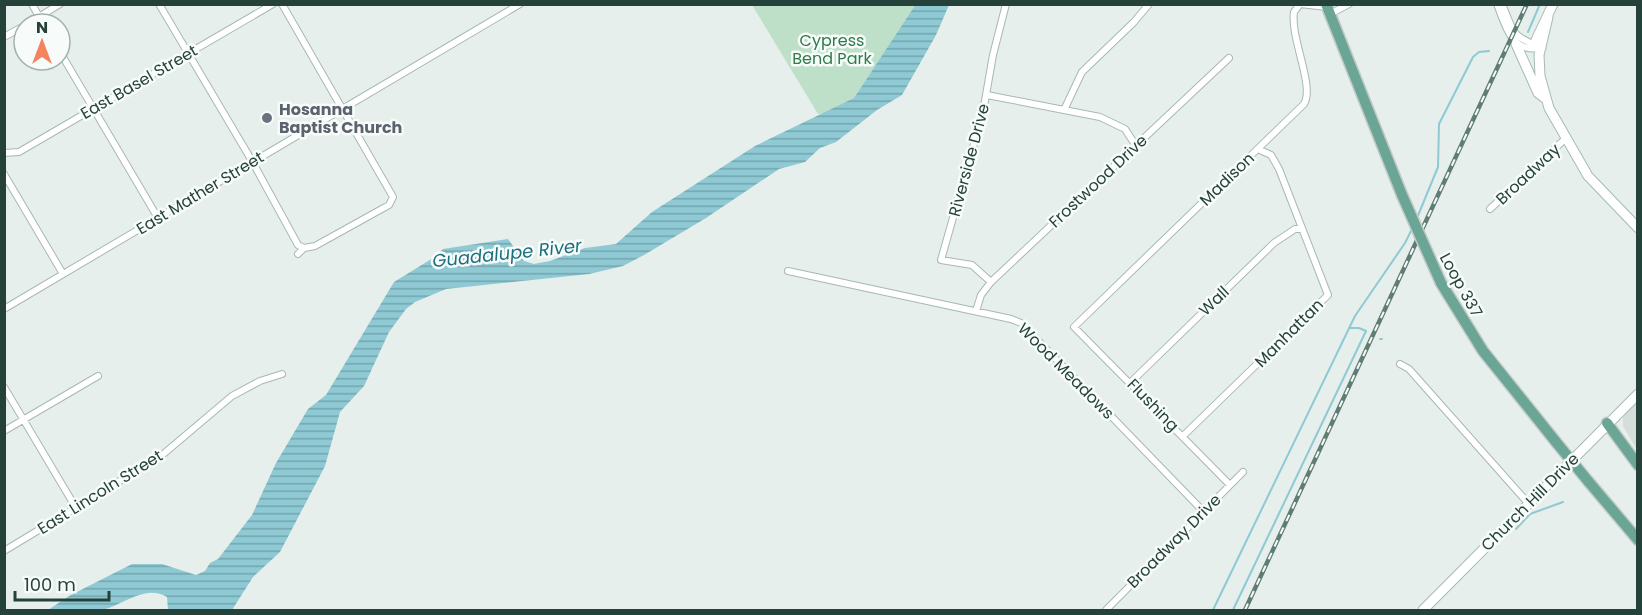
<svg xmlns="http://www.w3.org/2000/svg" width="1642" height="615" font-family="Poppins,sans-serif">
	<defs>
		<pattern id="water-rules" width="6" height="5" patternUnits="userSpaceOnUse" patternTransform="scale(1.5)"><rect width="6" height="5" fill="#8ec9d4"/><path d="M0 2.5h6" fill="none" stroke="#74a5ad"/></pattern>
	</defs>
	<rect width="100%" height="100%" fill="#e6efeb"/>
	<path fill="#d4dfda" d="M1637,400V450L1623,426V417Z"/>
	<path fill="#bfe0c8" d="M752,5H916L854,98L826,113L818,114Z"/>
	<path fill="url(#water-rules)" d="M916,4L949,5L936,35L902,95L877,110L836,142L820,148L805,162L779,169L706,218L644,255L623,266L589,274L446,289L415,302L406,309L389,332L364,386L340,412L325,466L280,552L253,577L232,610H168L167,597C144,583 122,607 100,610C83,613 65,611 48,610L69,596L132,564H162L196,575L205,571L210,563L218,559L252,515L276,463L308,409L326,395L394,282L433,258L443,249L508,239L524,261L534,264L550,261L585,248L616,244L652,212L755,146L854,98Z"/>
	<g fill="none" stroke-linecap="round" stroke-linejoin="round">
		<path stroke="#8ec9d4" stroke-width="2" d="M1528,32L1540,4
			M1417,218L1438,167L1439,124L1473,57L1479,52L1489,51
			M1380,339H1382
			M1516,529L1530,514L1563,502
			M1213,610L1355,316L1405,243L1412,229
			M1233,610L1366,331L1359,328H1349"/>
		<defs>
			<path id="street" d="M32,4L43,24
				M159,4L252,161L298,245L304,248
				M282,4L393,197L389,205L315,246L304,248L298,254
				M1497,4C1506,27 1511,53 1541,48
				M1502,4C1515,34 1510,35 1540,47
				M1330,14L1349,4
				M27,24L60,4
				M4,37L24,26
				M60,52L158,218
				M987,95L1100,117L1125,129L1136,146
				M1064,110L1082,72L1134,22L1149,4
				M4,153L19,152L273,4
				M4,174L63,274
				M1490,209L1565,139
				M788,271L1011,319L1021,323L1204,512
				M991,282L972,265L941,260L983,112L993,55L1006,4
				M4,309L520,4
				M976,311L981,295L991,282L1229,58
				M1400,364L1409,369L1528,503
				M1131,382L1274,243L1295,229H1302
				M4,387L76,508
				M4,431L98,376
				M1183,436L1328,295L1279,169L1271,155L1258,149
				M1230,485L1074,327L1304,104C1315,86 1290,38 1294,12L1300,4L1327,7
				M4,551L161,456L232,396L260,381L282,374
				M1106,610L1243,472"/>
			<path id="secondary" d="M1548,17L1539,55L1540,76L1549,108L1588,176L1638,228
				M1516,44L1538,93L1546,99
				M1541,48L1536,40L1553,4
				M1423,610L1638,394"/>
			<path id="primary" d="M1326,4L1402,195
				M1441,283L1483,351L1556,442
				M1607,423L1638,465
				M1588,481L1638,540"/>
		</defs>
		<use href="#street" stroke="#a8b8b2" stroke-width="8"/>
		<use href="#secondary" stroke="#a4bbb3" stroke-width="11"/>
		<use href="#primary" stroke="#c2cac8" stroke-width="13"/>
		<use href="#street" stroke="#fff" stroke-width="6"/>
		<use href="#secondary" stroke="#fff" stroke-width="9"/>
		<use href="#primary" stroke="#6aa596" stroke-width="10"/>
		<defs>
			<path id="rail" d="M1245,610L1527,4"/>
		</defs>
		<use href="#rail" stroke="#5f7d75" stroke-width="4.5"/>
		<use href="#rail" stroke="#f7fbf9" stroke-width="2" stroke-dasharray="7" stroke-linecap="butt"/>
		<defs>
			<path id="primary-bridge" d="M1402,195L1441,283
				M1556,442L1588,481"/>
		</defs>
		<use href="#primary-bridge" stroke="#c2cac8" stroke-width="13" stroke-linecap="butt"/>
		<use href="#primary-bridge" stroke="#6aa596" stroke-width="10"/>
	</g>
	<circle fill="#6b7280" stroke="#f7fbf9" stroke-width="2" cx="267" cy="118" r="6"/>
	<g text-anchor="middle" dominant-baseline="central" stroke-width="5" stroke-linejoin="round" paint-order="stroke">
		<g font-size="16" fill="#2d7a4b" stroke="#f7fbf9">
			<text x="832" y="40">Cypress<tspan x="832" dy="18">Bend Park</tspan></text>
		</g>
		<g font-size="16" fill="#24423a" stroke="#f7fbf9">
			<text transform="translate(139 82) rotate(-30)">East Basel Street</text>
			<text transform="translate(969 160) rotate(-75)">Riverside Drive</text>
			<text transform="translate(1528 174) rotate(-43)">Broadway</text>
			<text transform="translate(1227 179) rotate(-44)">Madison</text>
			<text transform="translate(1098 181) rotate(-43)">Frostwood Drive</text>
			<text transform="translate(200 193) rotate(-31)">East Mather Street</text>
			<text transform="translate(1461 285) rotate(61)">Loop 337</text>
			<text transform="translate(1214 301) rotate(-44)">Wall</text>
			<text transform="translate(1289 333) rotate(-45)">Manhattan</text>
			<text transform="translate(1066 371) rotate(45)">Wood Meadows</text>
			<text transform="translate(1153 405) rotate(46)">Flushing</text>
			<text transform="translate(100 492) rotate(-32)">East Lincoln Street</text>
			<text transform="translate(1530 502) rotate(-45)">Church Hill Drive</text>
			<text transform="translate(1174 541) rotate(-45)">Broadway Drive</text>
		</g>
		<g font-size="16" font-weight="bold" fill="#5b616d" stroke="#f7fbf9" text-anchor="start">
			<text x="279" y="109">Hosanna<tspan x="279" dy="18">Baptist Church</tspan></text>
		</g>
		<g font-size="18" font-style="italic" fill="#1c6f80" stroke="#f7fbf9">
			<text transform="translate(507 253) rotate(-6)">Guadalupe River</text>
		</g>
	</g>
	<rect width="1642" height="615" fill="none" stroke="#24423a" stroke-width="12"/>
	<g transform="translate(42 42)"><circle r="28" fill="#f7fbf9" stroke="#a3b1ad" stroke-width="1.5"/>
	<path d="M0-4.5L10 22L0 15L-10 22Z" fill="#f4845f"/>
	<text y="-9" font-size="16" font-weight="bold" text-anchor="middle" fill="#24423a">N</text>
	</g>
	<path d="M15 591v9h94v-9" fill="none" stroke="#24423a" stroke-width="3"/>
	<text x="24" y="591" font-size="18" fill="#24423a" stroke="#f7fbf9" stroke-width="4.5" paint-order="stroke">100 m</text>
</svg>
